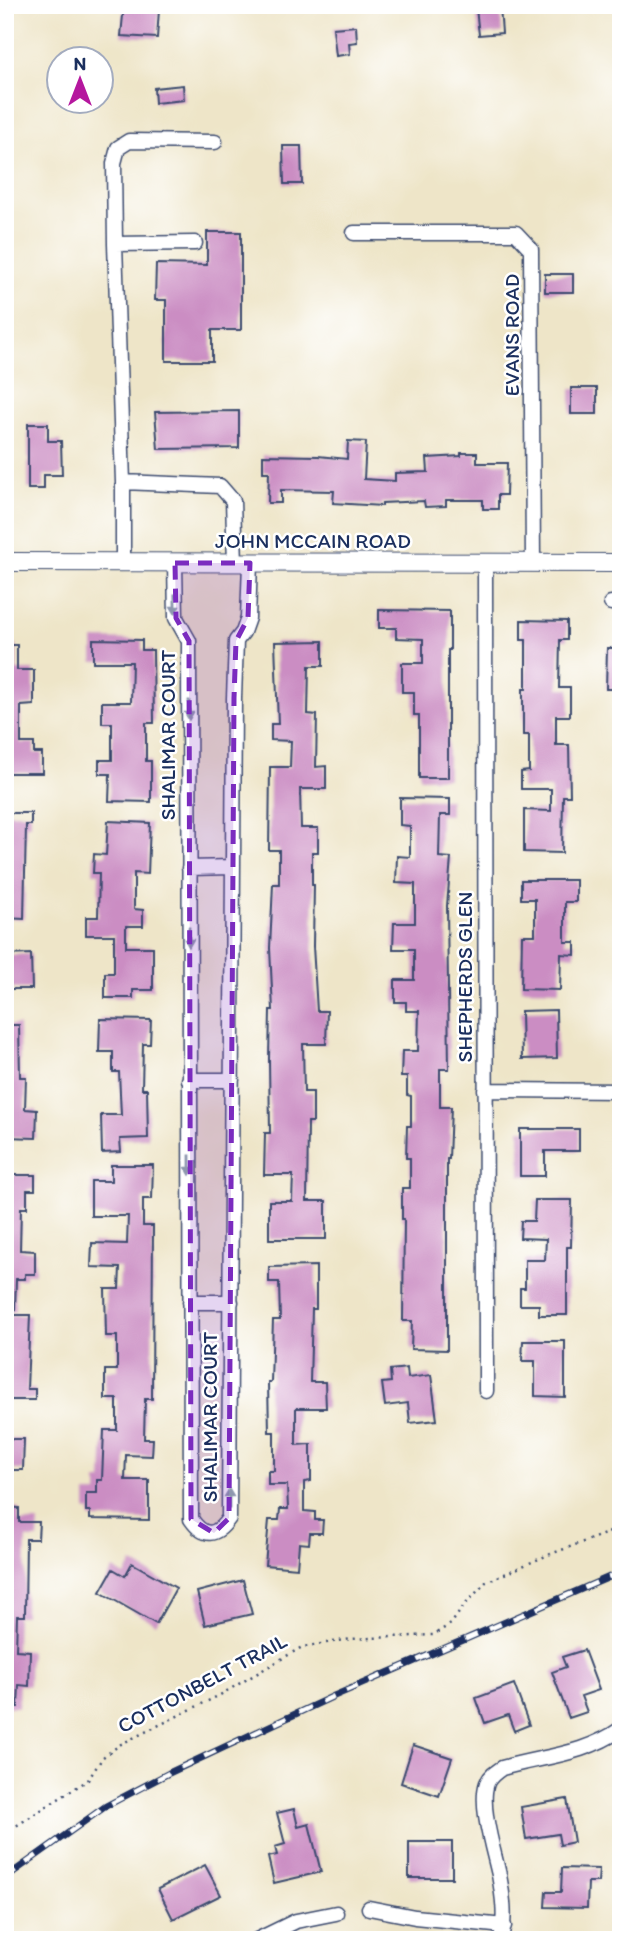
<svg xmlns="http://www.w3.org/2000/svg" width="626" height="1945" font-family="Itim,sans-serif">
	<rect width="100%" height="100%" fill="#fff"/>
	<filter id="ink" filterUnits="userSpaceOnUse"><feTurbulence type="fractalNoise" baseFrequency=".0143" numOctaves="2"/><feDisplacementMap in="SourceGraphic" scale="14" xChannelSelector="R" yChannelSelector="G"/><feConvolveMatrix kernelMatrix="1 2 1 2 8 2 1 2 1" color-interpolation-filters="sRGB"/></filter>
	<filter id="wash" filterUnits="userSpaceOnUse"><feTurbulence type="fractalNoise" baseFrequency=".00686" numOctaves="4" result="noise"/><feDisplacementMap in="SourceGraphic" scale="28" xChannelSelector="R" yChannelSelector="G"/><feGaussianBlur stdDeviation="1.57" result="paint"/><feColorMatrix in="noise" values="0 0 0 0 0 0 0 0 0 0 0 0 0 0 0 0 0 1.4 0 .05"/><feComposite in="paint" operator="in"/></filter>
	<g filter="url(#wash)">
		<rect width="100%" height="100%" fill="#eee5c8"/>
		<g id="blocks">
			<path fill="#cb8dc3" d="M124,5H142V8L159,10L157,38L121,36Z
				M500,6L502,33L479,35L476,8Z
				M356,26L357,42L349,43L350,54L336,56L333,28Z
				M183,85L184,100L155,103L154,88Z
				M283,146H301L302,184H284Z
				M207,232H241V330H212V361H166V300H155L156,264L207,265Z
				M545,274H573V292H545Z
				M571,388H597V414H571Z
				M239,411V448L158,449L155,412Z
				M28,424H48V441H61L62,475H44V489H28Z
				M348,441L366,442L364,479L395,481V473L428,472L427,458L461,456V453H477V463H507L506,495H498V509H483V500H446V506L425,507L424,501L382,503V506L333,503L334,491L281,490V503H268L269,472H263V455L318,456L347,459Z
				M379,610L450,611V650H448V778H419V715H414V692H402V663H423V639L396,638V628H379Z
				M521,620L567,621V640H560L559,688H570V716H556V745H569L570,796H563L562,853L524,852V810L551,811V789H521V772L529,771V735H523V689H526V640H521Z
				M93,639L142,640V650H153L154,723H146V761H151V802L109,801L110,774H99V760H112V723H102V702H131L132,662H93Z
				M323,641V666H309L308,714L317,715L316,767L326,766V789H300L301,828H318V852H312V885H314L313,946L317,1011H327L326,1044H303L304,1092H313V1122H308L307,1201H326V1239H269V1201H292L293,1175H264L265,1133H270L269,1059L270,1010H273L270,948L273,884H279V850H269L270,767H290L291,741L271,740V724H278L275,642Z
				M5,645H17V670H34V705L21,706V743H34V753H42V773H5Z
				M607,648H621L620,689H606Z
				M400,798L450,799V815H440L439,857L451,858L447,906L449,1069H440V1107H451L449,1159H447V1350L411,1349L412,1321H403L404,1219H402V1188H410V1158H406L407,1126H411V1096L407,1095V1077H401L402,1051H418L419,1011H406V1002H395V980H414V949H393L394,923H415V884L396,883L397,856L410,857V826L400,825Z
				M5,813H31V825H26L24,919L5,918Z
				M108,821L150,823L148,874L134,873V909L143,910V926H126V947H153V990H133V998H105V973H114V935H86V917H98L99,873H93L94,854L106,855Z
				M521,880H576V902H565V942H575V955L561,954L560,990L521,989L522,935H535V899H521Z
				M31,954L32,989H5V955Z
				M556,1010L557,1058L522,1059L521,1011Z
				M100,1019L151,1020L150,1044H143L142,1089H147L148,1138L120,1139L121,1152L102,1153L101,1115H121L119,1072H113V1052H99Z
				M5,1025H19L20,1077H26L25,1109L37,1110L36,1138L5,1137Z
				M520,1129H579V1151H545V1176H520Z
				M111,1165H153L152,1199H143V1226H153L152,1399H145L144,1439H153L152,1456L126,1455L125,1480H149V1520L90,1519V1511H86V1493H97V1480H102L104,1430H117V1399H105V1370H117V1336H106L105,1289H119L120,1268L91,1267L92,1243L127,1244L128,1216H91V1181H111Z
				M5,1175H35V1190H27V1208H21L20,1250L35,1251V1274H25V1279H16L15,1311H5Z
				M535,1200H572L571,1247H567V1315H539V1305H520V1288H525V1260H545L546,1239L520,1238L521,1221H534Z
				M316,1266V1309H312L310,1382H325L326,1408H296V1445L311,1444V1481L304,1482V1511L315,1512V1520H323L322,1533H310L309,1544L299,1543L297,1568L265,1565L269,1520H279L280,1509H288L287,1485H268V1471H274V1432H269L268,1382H271L273,1320H280L279,1282H269V1267Z
				M5,1315H30L27,1389H35V1400H5Z
				M523,1341H565V1397L535,1396V1361H522Z
				M407,1368L408,1378L431,1375L437,1420L410,1423L408,1403L385,1406L382,1383L391,1382L390,1370Z
				M5,1439H24L23,1470H5Z
				M5,1507L19,1508V1522H39L38,1539H26L25,1616H17L16,1650L30,1651L29,1686L19,1685L18,1707H5Z
				M132,1563L176,1588L156,1624L100,1592L113,1569L125,1576Z
				M243,1580L252,1614L205,1625L197,1592Z
				M584,1650L599,1690L581,1696L587,1712L569,1718L552,1672L566,1667L562,1657Z
				M514,1684L529,1725L514,1731L508,1715L485,1723L476,1698Z
				M413,1745L452,1758L439,1796L401,1783Z
				M567,1799L574,1842L560,1845L558,1834L526,1839L521,1807Z
				M294,1809L298,1827L309,1824L321,1872L274,1883L268,1857L277,1855L275,1847L285,1844L277,1813Z
				M409,1842H452V1878H409Z
				M205,1865L221,1895L173,1919L158,1889Z
				M562,1868L599,1869L598,1882H588L587,1908L545,1907L546,1892H561Z"/>
		</g>
	</g>
	<g filter="url(#ink)">
		<use href="#blocks" fill-opacity="0" stroke="#3b4a6e" stroke-width="2"/>
		<g fill="none" stroke-linecap="round" stroke-linejoin="round">
			<defs>
				<path id="minor" d="M354,233H516L531,249L533,563
					M115,244L114,163L118,148L129,141L215,142
					M123,482L220,486L233,501L235,563
					M123,563V482L115,244L195,243
					M175,563L176,618L189,641L191,1519C204,1538 216,1537 229,1518L234,698L236,641L243,632L248,618L250,563
					M485,563L486,1391
					M611,603H621
					M189,868L233,867
					M189,1080H232
					M485,1090L621,1091
					M190,1302H231
					M369,1908L415,1917L504,1926
					M257,1940L296,1921L336,1913
					M501,1940C506,1918 503,1896 499,1875C494,1852 479,1805 487,1783C490,1776 496,1772 502,1768C544,1756 584,1755 621,1729"/>
				<path id="major" d="M5,562L621,563"/>
			</defs>
			<use href="#minor" stroke="#3b4a6e" stroke-width="17"/>
			<use href="#major" stroke="#3b4a6e" stroke-width="20"/>
			<path stroke="#3b4a6e" stroke-width="2.5" stroke-dasharray="2 5" stroke-linecap="butt" d="M5,1833L88,1780L103,1757L121,1744L220,1695L302,1647L351,1639L433,1635L451,1624L463,1607L486,1582L548,1555L621,1528"/>
			<use href="#minor" stroke="#fff" stroke-width="14"/>
			<use href="#major" stroke="#fff" stroke-width="18"/>
			<defs>
				<path id="rail" d="M5,1878L106,1806L169,1773L334,1696L621,1572"/>
			</defs>
			<use href="#rail" stroke="#1b2f5e" stroke-width="7"/>
			<use href="#rail" stroke="#fff" stroke-width="4.5" stroke-dasharray="13" stroke-linecap="butt"/>
		</g>
		<defs><path id="oneway-solid" d="M-6-.8H1V-3.2L6.5 0L1 3.2V.8H-6Z" transform="scale(1.75)"/></defs>
		<g fill="#8d97ae">
			<use href="#oneway-solid" transform="translate(175 604) rotate(89)"/>
			<use href="#oneway-solid" transform="translate(189 710) rotate(90)"/>
			<use href="#oneway-solid" transform="translate(189 937) rotate(90)"/>
			<use href="#oneway-solid" transform="translate(190 1165) rotate(90)"/>
			<use href="#oneway-solid" transform="translate(229 1499) rotate(-90)"/>
		</g>
	</g>
	<path fill="#7b2cbf" fill-opacity="0.2" stroke="#7b2cbf" stroke-width="5" stroke-dasharray="14 9" stroke-linejoin="round" d="M175,563H250L248,618L236,641L234,698L229,1518L214,1533L191,1519L189,641L176,618Z"/>
	<g text-anchor="middle" dominant-baseline="central" stroke-width="5" stroke-linejoin="round" paint-order="stroke">
		<g font-size="21" fill="#1b2f5e" stroke="#fff">
			<text transform="translate(511 335) rotate(-90)">EVANS ROAD</text>
			<text x="313" y="540">JOHN MCCAIN ROAD</text>
			<text transform="translate(167 735) rotate(-90)">SHALIMAR COURT</text>
			<text transform="translate(464 977) rotate(-90)">SHEPHERDS GLEN</text>
			<text transform="translate(209 1417) rotate(-90)">SHALIMAR COURT</text>
			<text transform="translate(202 1683) rotate(-28)">COTTONBELT TRAIL</text>
		</g>
	</g>
	<rect width="626" height="1945" fill="none" stroke="#fff" stroke-width="28"/>
	<g transform="translate(80 80)"><circle r="33" fill="#ffffff" stroke="#a4acbf" stroke-width="2"/>
	<path d="M0-5L12 26L0 18L-12 26Z" fill="#b5179e"/>
	<text y="-10" font-size="19" font-weight="bold" text-anchor="middle" fill="#1b2f5e">N</text>
	</g>
</svg>
